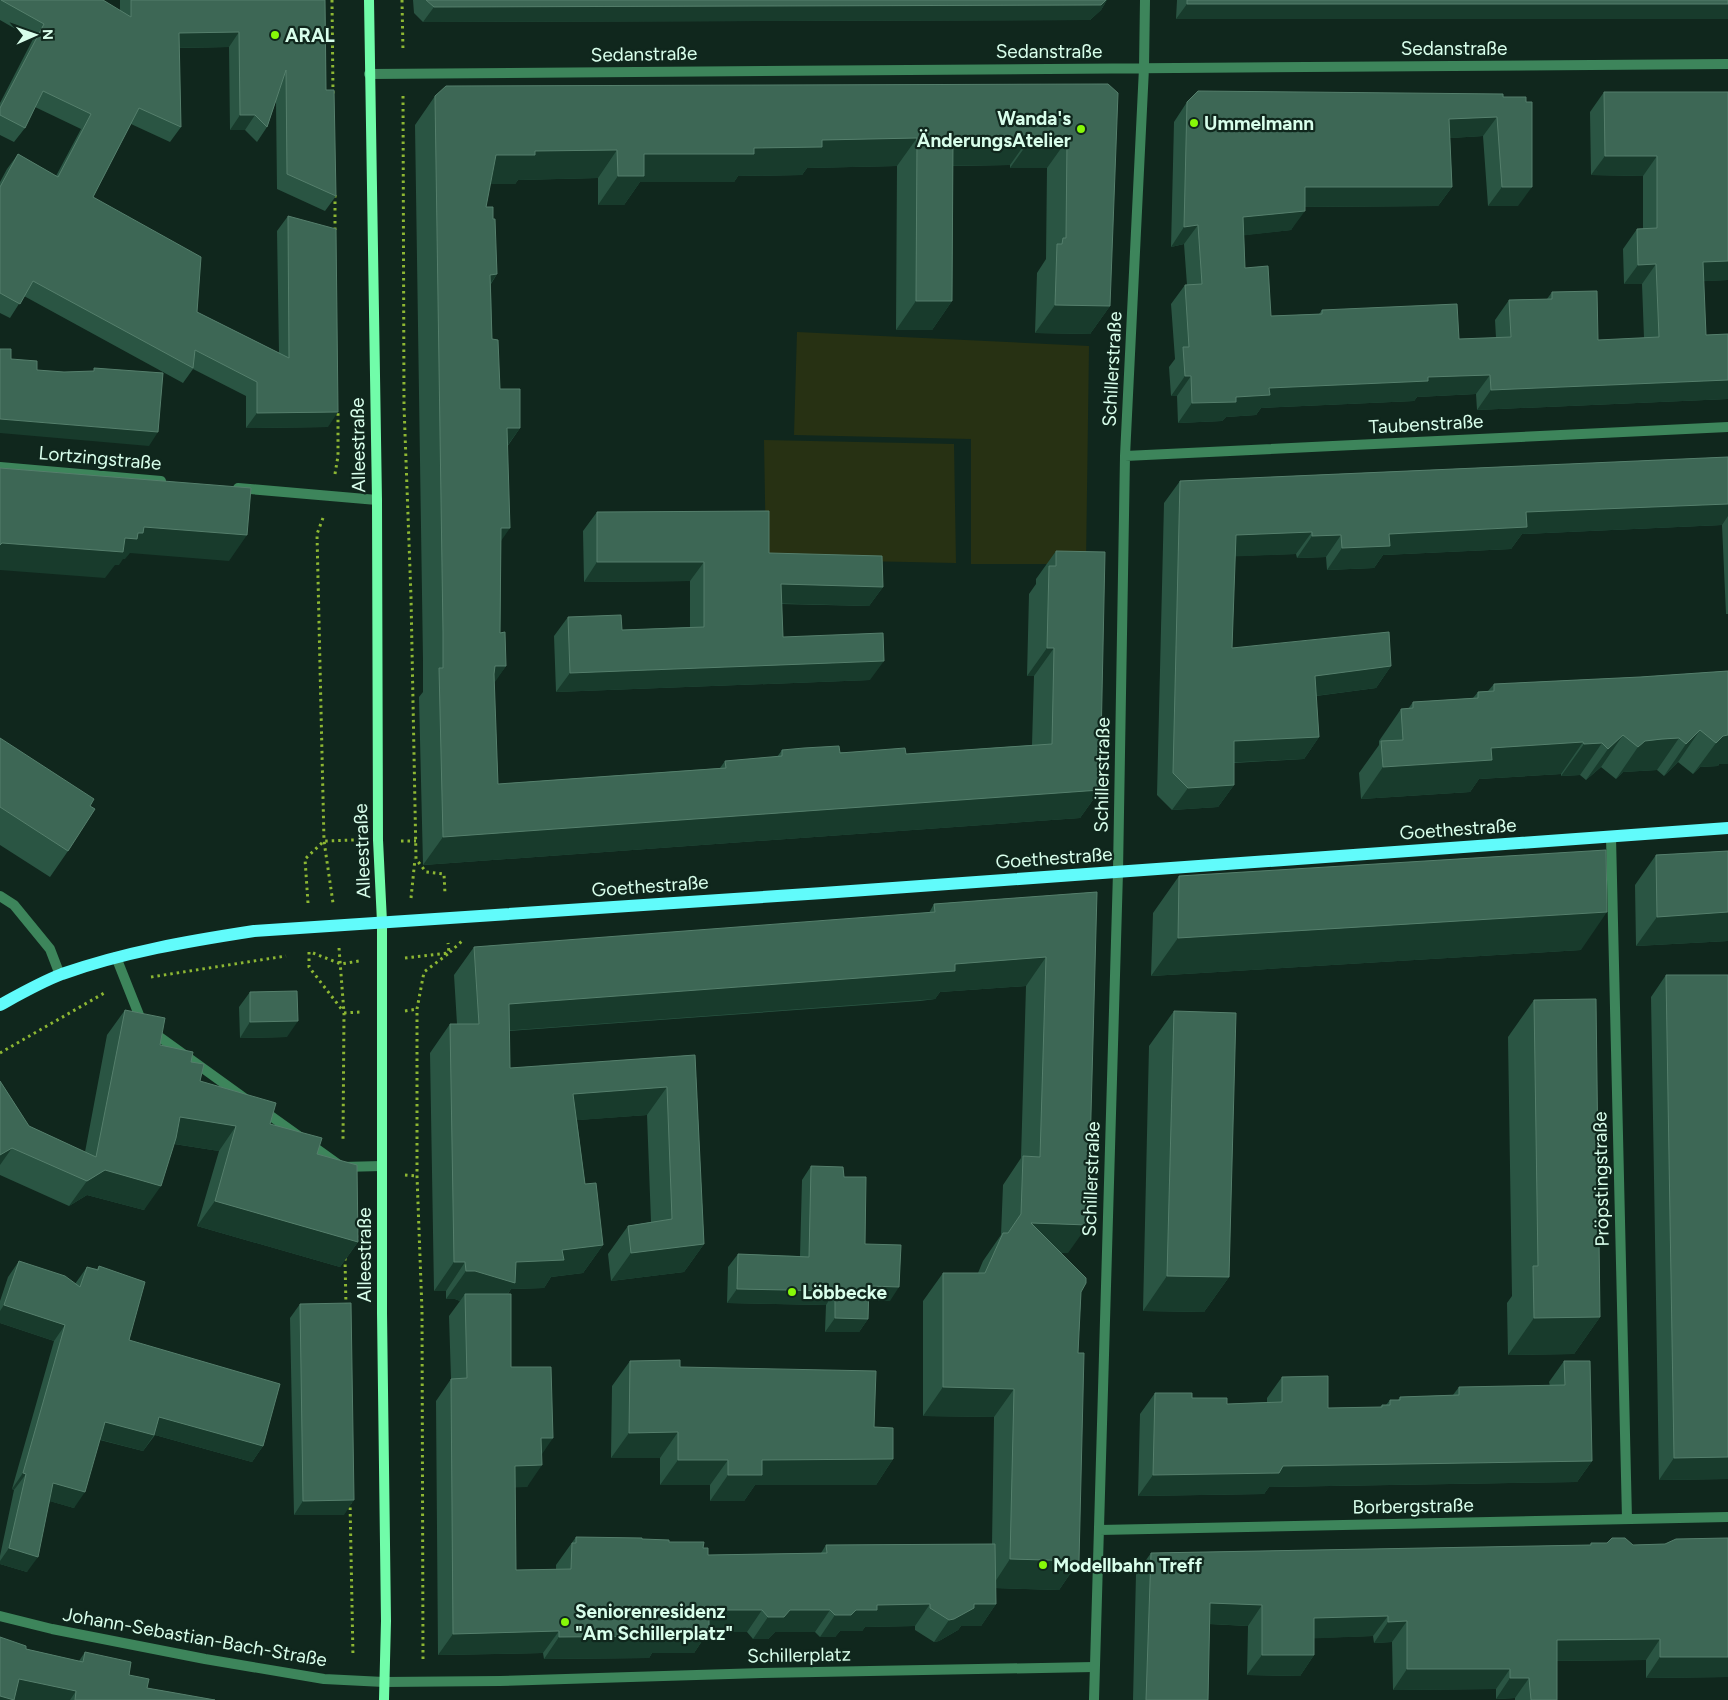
<svg xmlns="http://www.w3.org/2000/svg" width="1728" height="1700" font-family="Figtree,sans-serif">
	<rect width="100%" height="100%" fill="#10271d"/>
	<path fill="#273113" d="M797,332L1089,346L1086,564H971V439L794,435Z
		M764,440L954,444L956,563L766,559Z"/>
	<g fill="none" stroke-linecap="round" stroke-linejoin="round">
		<path stroke="#8db733" stroke-width="3" stroke-dasharray="2.5 4" stroke-linecap="butt" d="M332,0L333,94
			M402,0L403,52
			M403,96L404,406L411,597L416,859L426,872L444,874L445,894
			M335,195V231
			M335,474L338,456V410
			M323,518L317,534L324,841L333,903
			M401,841H416
			M411,898L415,859
			M308,903L305,859L324,841L355,840
			M339,948L344,1013L343,1140
			M309,952V967L343,1011
			M313,953L341,964L359,961
			M405,958L449,953L462,941
			M151,977L286,956
			M405,1011L417,1009
			M344,1013L361,1012
			M0,1053L106,992
			M405,1175L417,1176
			M345,1258L346,1307
			M350,1501L353,1657
			M423,1659L422,1311L417,1176V1009L424,972L449,953L448,943"/>
		<path stroke="#3d855b" stroke-width="10" d="M116,957L143,1025L247,1100
			M261,1109L342,1167L382,1166
			M384,1682L500,1681L762,1673L1094,1667"/>
		<path stroke="#3d855b" stroke-width="10" d="M369,74L1728,64
			M1125,456L1728,427
			M0,467L161,481
			M238,488L377,500
			M1611,837L1627,1519
			M0,896L14,905L50,949L60,975
			M1099,1530L1728,1517
			M0,1616L52,1629L205,1659L324,1679L384,1682
			M1094,1700L1118,872L1125,456L1144,68L1145,0"/>
		<path stroke="#71fca9" stroke-width="10" d="M369,0L377,500L378,840L382,922V1313L386,1621L384,1700"/>
		<path stroke="#61fbfb" stroke-width="12" d="M0,1005C20,994 41,982 62,974C124,952 189,941 254,931L823,893L1728,828"/>
	</g>
	<path fill="#2a5543" fill-rule="evenodd" d="M0,0H103L120,11V0H325L326,90L336,196L325,211L277,189L276,101L267,127L257,142L245,130H230L229,47L179,48L181,127L170,142L131,124L93,197L197,312L279,353L277,231L288,216L328,427L246,428V396L193,369L183,383L24,296L10,318L0,313V182L7,169L18,154L56,176L81,129L35,107L25,128L14,142L0,135V103L33,39L0,20Z
		M413,0H1107L1101,10L1090,20L423,22L414,13Z
		M1177,0H1728V19H1176Z
		M1108,84L1110,306L1090,334L1035,333L1037,273L1046,259L1047,168H1010V165L953,166L952,301L932,330H896L897,166L807,168L802,175L738,176L734,182H640L624,205H598V178L518,180L515,184H490L486,207L493,219L497,274L491,284L492,339L500,389L520,428L507,447L501,542L500,633L506,666L494,682L498,784L720,768L725,761L777,757L782,750L906,754L1032,745L1034,676H1027L1029,594L1036,584V579L1056,551L1100,790L1080,818L423,865L419,697L423,692V661L415,125L435,96Z
		M1604,92H1728V280L1703,281L1706,335L1728,334V399L1477,410L1476,394L1417,397L1414,401L1261,408L1256,415L1226,417L1222,421L1178,423L1177,396H1171L1169,367L1175,359L1171,304L1185,285H1187L1184,244L1171,247L1174,122L1187,102L1503,94L1518,206H1488L1483,136L1450,138L1452,187L1438,206L1305,207L1291,230L1244,235L1245,268L1271,316L1319,314L1322,310L1459,339L1496,338L1495,320L1509,300L1547,299L1552,292L1598,340L1644,338L1642,284H1624L1623,249L1637,229H1643V176L1591,175L1590,112Z
		M1728,457V614H1726L1722,525L1522,534L1511,549L1383,555L1374,568L1327,570L1326,557L1297,558L1296,554L1235,556L1232,648L1391,666L1376,688L1316,696L1319,737L1304,759L1234,763V785L1218,807L1172,810L1157,795L1164,503L1180,481Z
		M597,512L769,553L883,587L869,606L781,604L783,637L870,680L556,692L554,636L568,617L622,630L690,627V581L584,582L583,531Z
		M1728,671L1719,764L1718,766L1700,767L1693,774L1678,762L1664,776L1657,770L1623,772L1616,779L1601,767L1586,780L1580,775L1561,776V774L1479,779L1470,792L1361,799L1359,773L1379,745V741L1401,709H1408L1413,702L1473,698L1478,692L1488,691L1494,684L1640,677Z
		M0,738L90,806L68,851L50,877L0,845Z
		M1728,851V941L1636,946L1635,885L1656,855Z
		M1179,876L1581,950L1151,976L1153,913Z
		M1097,892L1068,1253H1061L1081,1292L1078,1353L1079,1561L1059,1590L996,1588V1604L981,1626H961L958,1630L939,1641L934,1642L915,1630V1626L865,1627L862,1631H840L835,1637H820L815,1632H775L768,1639H753L747,1632H708L694,1653H652L649,1658L544,1659L543,1653L438,1655L436,1401L451,1379L449,1316L460,1301L455,1299H446V1291H434L430,1053L450,1024H457L454,975L474,947L929,913L934,904ZM1026,986L1021,1158L1003,1185L1001,1235L983,1261L978,1273H943L923,1301V1416L994,1417L992,1544L826,1545L821,1553L708,1555L703,1548L669,1542L642,1539L576,1537L556,1565V1569L516,1570L515,1487H527L542,1454L511,1367L508,1294L511,1289L544,1288L551,1277L583,1273L603,1245L585,1184L577,1120L647,1115L651,1222L628,1226L608,1254L611,1281L684,1272L704,1244L695,1055L510,1068L509,1031L920,1001L935,999L940,992Z
		M1666,975H1728V1479L1659,1480L1651,997Z
		M250,992L287,1037L240,1038L239,1007Z
		M1534,1000L1600,1317L1574,1354L1508,1355L1507,1303L1512,1296L1508,1037Z
		M125,1010L160,1045L191,1062L200,1081L270,1124L317,1154L358,1242L340,1267L197,1226L219,1151L174,1144L144,1210L87,1195L69,1206L0,1175V1081L29,1126L85,1152L107,1035Z
		M1174,1011L1229,1277L1204,1312L1143,1311L1149,1046Z
		M811,1166L844,1177L865,1244L890,1301L869,1300L868,1319L859,1332H825L826,1305L727,1303L728,1267L738,1254L800,1256L802,1180Z
		M19,1261L75,1284L87,1267L97,1269L99,1266L129,1340L263,1446L252,1462L155,1435L143,1451L100,1440L74,1508L50,1501L27,1572L0,1564V1556L14,1490L12,1489L54,1341L0,1323V1301L8,1277Z
		M300,1304L344,1515H294L290,1318Z
		M630,1361L680,1367L874,1427L893,1459L876,1485H755L744,1501H710V1485H660V1458H611L612,1386Z
		M1564,1361L1592,1461L1577,1482L1269,1487L1264,1494L1138,1496L1140,1414L1155,1393L1227,1404L1267,1402V1398L1282,1377L1328,1408L1380,1407L1382,1405H1386L1390,1400H1398L1400,1397L1453,1395L1459,1387L1550,1386L1549,1382Z
		M1728,1538V1677L1646,1678V1660L1557,1661V1700H1515V1698L1496,1699V1689L1393,1690L1392,1642L1374,1643L1373,1636L1314,1638V1655L1300,1676L1247,1675L1248,1626L1209,1624L1208,1700H1133L1136,1574L1151,1553L1590,1545L1591,1543L1633,1545L1665,1544Z
		M26,1649L79,1661L85,1652L129,1675L147,1688L215,1700H0Z"/>
	<path fill="#183b2c" d="M1107,0L1101,10L1090,20L423,22L434,7Z
		M1187,4H1728V19H1176Z
		M239,32L229,47L168,48L179,33Z
		M240,115H255L245,130H230Z
		M1497,117L1483,136L1435,139L1449,119Z
		M1030,137L1010,165L933,166L953,138Z
		M917,138L897,166L807,168L802,175L738,176L734,182H640L624,205H598L618,176L644,154L754,148L822,140Z
		M1030,140H1067L1047,168H1010Z
		M617,150L598,178L518,180L515,184H476L496,155L535,151Z
		M1605,156H1657L1643,176L1591,175Z
		M1305,187H1452L1438,206L1291,207Z
		M1502,187H1532L1518,206H1488Z
		M1305,211L1291,230L1230,237L1243,217Z
		M1198,225L1184,244L1171,247L1184,227Z
		M1728,261V280L1689,282L1703,262Z
		M1656,264L1642,284H1624L1638,265Z
		M497,274L477,303L490,275Z
		M916,301H952L932,330H896Z
		M1055,305L1110,306L1090,334L1035,333Z
		M1490,375L1476,394L1417,397L1414,401L1261,408L1256,415L1226,417L1222,421L1178,423L1192,403L1236,397L1269,388L1428,377Z
		M1185,376H1191L1177,396H1171Z
		M1728,380V399L1477,410L1491,390Z
		M338,412L328,427L246,428L257,413Z
		M0,419L158,432L149,446L0,433Z
		M507,428H520L500,456Z
		M1728,504V516L1722,525L1522,534L1511,549L1383,555L1374,568L1327,570L1342,548L1389,534L1526,512Z
		M144,527L247,535L229,561L130,553L125,559H123L119,565H115L105,578L0,570V545L2,543L125,538L138,533Z
		M501,528H510L490,557Z
		M1312,532L1296,554L1220,557L1236,535Z
		M1341,535L1326,557L1297,558L1312,536Z
		M597,562H704L690,581L584,582Z
		M781,584L883,587L869,606L767,603Z
		M1047,648H1054L1034,676H1027Z
		M884,661L870,680L556,692L570,673Z
		M495,666H506L486,695Z
		M1391,666L1376,688L1299,698L1315,676Z
		M1700,730L1678,762L1664,776L1686,744Z
		M1623,735L1601,767L1586,780L1608,749Z
		M1728,735V764H1719L1718,766L1700,767L1693,774L1716,743L1723,736Z
		M1319,737L1304,759L1219,763L1234,741Z
		M1679,738L1657,770L1623,772L1616,779L1638,747L1645,741Z
		M1583,742L1561,774L1479,779L1470,792L1361,799L1383,767L1491,748Z
		M1602,743L1580,775L1561,776L1584,744Z
		M1234,785L1218,807L1172,810L1188,788Z
		M1100,790L1080,818L423,865L443,837Z
		M1607,912L1581,950L1151,976L1178,938Z
		M1728,912V941L1636,946L1657,917Z
		M1046,957L1026,986L940,992L935,999L489,1032L509,1004L955,964Z
		M298,1021L287,1037L240,1038L250,1022Z
		M667,1087L647,1115L553,1122L573,1094Z
		M180,1117L236,1126L219,1151L162,1142Z
		M12,1148L0,1165V1155Z
		M105,1170L161,1186L144,1210L87,1195L69,1206L87,1181Z
		M215,1201L358,1242L340,1267L197,1226Z
		M1031,1223L1088,1225L1068,1253L1012,1252Z
		M704,1244L684,1272L611,1281L631,1253Z
		M603,1245L583,1273L551,1277L544,1288L511,1289L496,1311L465,1294L460,1301L455,1299H446L466,1271H475L562,1250Z
		M454,1262H465L446,1291H434Z
		M1167,1276L1229,1277L1204,1312L1143,1311Z
		M869,1286L899,1287L890,1301L859,1300Z
		M737,1289L835,1291L826,1305L727,1303Z
		M4,1305L65,1325L54,1341L0,1323V1311Z
		M1600,1317L1574,1354L1508,1355L1534,1318Z
		M835,1318L868,1319L859,1332H825Z
		M943,1387L1014,1389L994,1417L923,1416Z
		M159,1417L263,1446L252,1462L148,1433Z
		M105,1422L154,1435L143,1451L94,1438Z
		M678,1432L660,1458H611L629,1433Z
		M541,1438H553L538,1460Z
		M1728,1457V1479L1659,1480L1674,1458Z
		M893,1459L876,1485H755L744,1501H710L728,1475L762,1460Z
		M678,1460H728L710,1485H660Z
		M1592,1461L1577,1482L1269,1487L1264,1494L1138,1496L1153,1475L1283,1466Z
		M542,1465L527,1487L499,1488L515,1466Z
		M23,1473L26,1474L14,1490L12,1489Z
		M53,1483L85,1492L74,1508L42,1499Z
		M354,1500L344,1515H294L303,1501Z
		M9,1548L38,1557L27,1572L0,1564V1561Z
		M1010,1559L1079,1561L1059,1590L991,1588Z
		M1210,1603L1262,1605L1248,1626L1195,1623Z
		M930,1604L915,1626L865,1627L862,1631H840L835,1637H820L835,1615L877,1605Z
		M974,1604H996L981,1626H961L958,1630L939,1641L934,1642L949,1620Z
		M709,1610H762L747,1632H708L694,1653H652L649,1658L544,1659L559,1637L664,1631Z
		M790,1610H830L815,1632H775L768,1639H753L768,1617Z
		M1388,1616L1373,1636L1300,1639L1314,1618Z
		M1407,1621L1392,1642L1374,1643L1388,1622Z
		M559,1631L543,1653L438,1655L453,1634Z
		M1660,1639L1646,1660L1543,1661L1557,1640Z
		M1262,1655H1314L1300,1676L1247,1675Z
		M1660,1657H1728V1677L1646,1678Z
		M1407,1669H1510L1496,1689L1393,1690Z
		M1510,1678H1529L1515,1698L1496,1699Z
		M19,1679L76,1691L70,1700H0V1696Z"/>
	<path fill="#3d6755" stroke="#557f6c" d="M1,0H103L131,17V0H325L326,90H334L336,196L287,174L286,70L267,127L255,115H240L239,32L179,33L181,127L139,108L93,197L201,257L197,312L289,358L288,216L336,229L338,412L257,413V382L195,350L193,368L33,281L20,304L0,293V187L18,154L58,177L91,114L43,91L25,128L0,115V108L44,24Z
		M426,0H1106L1101,5L434,7Z
		M1187,0H1728V4H1187Z
		M1108,84L1118,93L1110,306L1055,305L1057,244H1062L1063,238H1066L1067,140H1030V137L953,138L952,301H916L917,138L822,140V147L754,148V154H644V176H618L617,150L535,151V155H496L486,207H493V219H495L497,274L490,275L492,339L498,340L500,389H520V428H507L510,528H501L500,633L505,632L506,666H495L494,674L498,784L726,768L725,761L782,756V750L804,748L839,746L840,753L905,748L906,754L1052,744L1054,648H1047L1049,566H1056V551L1105,552L1100,790L443,837L439,668H443V633L435,96L446,86Z
		M1198,91L1503,94V97H1526V102H1532V187H1502L1497,117L1449,119L1452,187H1305V211L1243,217L1245,268L1268,266L1271,316L1322,314V310L1457,304L1459,339L1511,337L1509,300L1552,299V292L1597,291L1598,340L1659,337L1656,264L1638,265L1637,229L1657,228V156H1605L1604,92H1728V261L1703,262L1706,335L1728,334V380L1491,390L1490,375L1428,377V381L1269,388L1270,395L1236,397V402L1192,403L1191,376H1185L1183,347H1189L1185,285L1202,284L1198,225L1184,227L1187,102Z
		M0,349H11V359L37,361V370L64,372L94,371V368L163,373L158,432L0,419Z
		M1728,457V504L1526,512L1527,527L1389,534L1390,546L1342,548L1341,535L1312,536V532L1236,535L1232,648L1389,632L1391,666L1315,676L1319,737L1234,741V785L1188,788L1173,773L1180,481Z
		M0,468L251,488L247,535L144,527L143,533H138L137,539L125,538L123,552L2,543L0,545Z
		M769,511V553L882,556L883,587L781,584L783,637L883,633L884,661L570,673L568,617L621,615L622,630L704,627V562H597V512Z
		M1728,671V735L1723,736L1716,743L1700,730L1686,744L1679,738L1662,739L1645,741L1638,747L1623,735L1608,749L1602,743L1584,744L1583,742L1491,748L1492,760L1383,767L1381,741L1403,740L1401,709L1413,708V702L1478,698V692L1494,691V684L1640,677Z
		M0,738L94,799L90,806L95,809L68,851L0,807Z
		M1606,850L1607,912L1178,938L1179,876Z
		M1728,851V912L1657,917L1656,855Z
		M1097,892L1088,1225L1031,1223L1086,1278V1283L1081,1292L1078,1353H1084L1079,1561L1010,1559L1014,1389L943,1387V1273H985L1003,1233H1008L1021,1214L1023,1156L1040,1157L1046,957L955,964V971L940,972L509,1004L510,1068L695,1055L704,1244L631,1253L628,1226L672,1219L667,1087L573,1094L585,1184L596,1183L603,1245L562,1250L564,1260L516,1262L515,1283L475,1271H466L465,1262H454L450,1024H479L474,947L935,912L934,904Z
		M1666,975H1728V1457L1674,1458Z
		M297,991L298,1021L250,1022V992Z
		M1596,999L1600,1317L1534,1318L1533,1266H1538L1534,1000Z
		M125,1010L165,1018L160,1045L193,1052L191,1062L204,1064L200,1081L276,1103L270,1124L322,1138L317,1154L357,1165L358,1242L215,1201L236,1126L180,1117L176,1138L161,1186L105,1170L87,1181L12,1148L0,1155V1081L29,1126L96,1157Z
		M1174,1011L1236,1013L1229,1277L1167,1276Z
		M811,1166L843,1167L844,1177H866L865,1244L901,1245L899,1287L869,1286L868,1319L835,1318V1291L737,1289L738,1254L809,1257Z
		M19,1261L65,1276L80,1287L87,1267L98,1270L99,1266L145,1282L129,1340L280,1384L263,1446L159,1417L154,1435L105,1422L85,1492L53,1483L38,1557L9,1548L26,1474L23,1473L65,1325L4,1305Z
		M465,1294H511V1367H551L553,1438H541L542,1465L515,1466L516,1570L571,1569L572,1543H576V1537L642,1538V1539L669,1540V1542H704L703,1548H708V1555L827,1553L826,1545L995,1544L996,1604H974V1608L954,1619L949,1620L930,1608V1604L877,1605V1610H856L851,1615H835L830,1610H790L784,1617H768L762,1610H709V1631H664V1636L559,1637V1631L453,1634L451,1379L467,1378Z
		M351,1303L354,1500L303,1501L300,1304Z
		M680,1360V1367L876,1371L874,1427L893,1428V1459L762,1460V1475H728V1460H678V1432L629,1433L630,1361Z
		M1564,1361H1590L1592,1461L1283,1466L1279,1473L1153,1475L1155,1393H1192V1398H1227V1404L1282,1402V1377L1328,1376V1408L1382,1407V1405H1390V1400H1400V1397L1459,1395V1387L1565,1385Z
		M1612,1538H1625L1633,1545L1665,1544L1676,1539L1728,1538V1657H1660V1639L1557,1640V1700H1531L1529,1678H1510V1669H1407V1621L1388,1622V1616L1314,1618V1655H1262V1605L1210,1603L1208,1700H1146L1151,1553L1591,1545V1543H1607Z
		M0,1637L26,1646V1649L83,1662L85,1652L131,1662L129,1675L149,1679L147,1688L215,1700H75L76,1691L19,1679L14,1700L0,1696Z"/>
	<g fill="#87f908" stroke="#10271d" stroke-width="2">
		<circle cx="275" cy="35" r="5"/>
		<circle cx="1194" cy="123" r="5"/>
		<circle cx="1081" cy="129" r="5"/>
		<circle cx="792" cy="1292" r="5"/>
		<circle cx="1043" cy="1565" r="5"/>
		<circle cx="565" cy="1622" r="5"/>
	</g>
	<g text-anchor="middle" dominant-baseline="central" stroke-width="4.5" stroke-linejoin="round" paint-order="stroke">
		<g font-size="19" font-weight="bold" fill="#d8feeb" stroke="#10271d" text-anchor="start">
			<text x="285" y="35">ARAL</text>
			<text x="1071" y="118" text-anchor="end">Wanda's<tspan x="1071" dy="22">ÄnderungsAtelier</tspan></text>
			<text x="1204" y="123">Ummelmann</text>
			<text x="802" y="1292">Löbbecke</text>
			<text x="1053" y="1565">Modellbahn Treff</text>
			<text x="575" y="1611">Seniorenresidenz<tspan x="575" dy="22">"Am Schillerplatz"</tspan></text>
		</g>
		<g font-size="19" fill="#d8feeb" stroke="#10271d">
			<text x="1454" y="48">Sedanstraße</text>
			<text x="1049" y="51">Sedanstraße</text>
			<text transform="translate(644 54) rotate(-1)">Sedanstraße</text>
			<text transform="translate(1112 369) rotate(-87)">Schillerstraße</text>
			<text transform="translate(1426 424) rotate(-3)">Taubenstraße</text>
			<text transform="translate(358 445) rotate(-91)">Alleestraße</text>
			<text transform="translate(100 458) rotate(5)">Lortzingstraße</text>
			<text transform="translate(1102 775) rotate(-89)">Schillerstraße</text>
			<text transform="translate(1458 829) rotate(-4)">Goethestraße</text>
			<text transform="translate(362 851) rotate(-92)">Alleestraße</text>
			<text transform="translate(1054 858) rotate(-4)">Goethestraße</text>
			<text transform="translate(650 886) rotate(-4)">Goethestraße</text>
			<text transform="translate(1091 1179) rotate(-88)">Schillerstraße</text>
			<text transform="translate(1601 1179) rotate(-91)">Pröpstingstraße</text>
			<text transform="translate(364 1255) rotate(-90)">Alleestraße</text>
			<text transform="translate(1413 1506) rotate(-1)">Borbergstraße</text>
			<text transform="translate(195 1637) rotate(10)">Johann-Sebastian-Bach-Straße</text>
			<text transform="translate(799 1655) rotate(-1)">Schillerplatz</text>
		</g>
	</g>
	<g transform="translate(35 35) rotate(88)" stroke="#10271d" stroke-width="4" paint-order="stroke">
	<path d="M0-4L9 19L0 12L-9 19Z" fill="#d8feeb"/>
	<text y="-8" font-size="14" font-weight="bold" text-anchor="middle" fill="#d8feeb">N</text>
	</g>
</svg>
